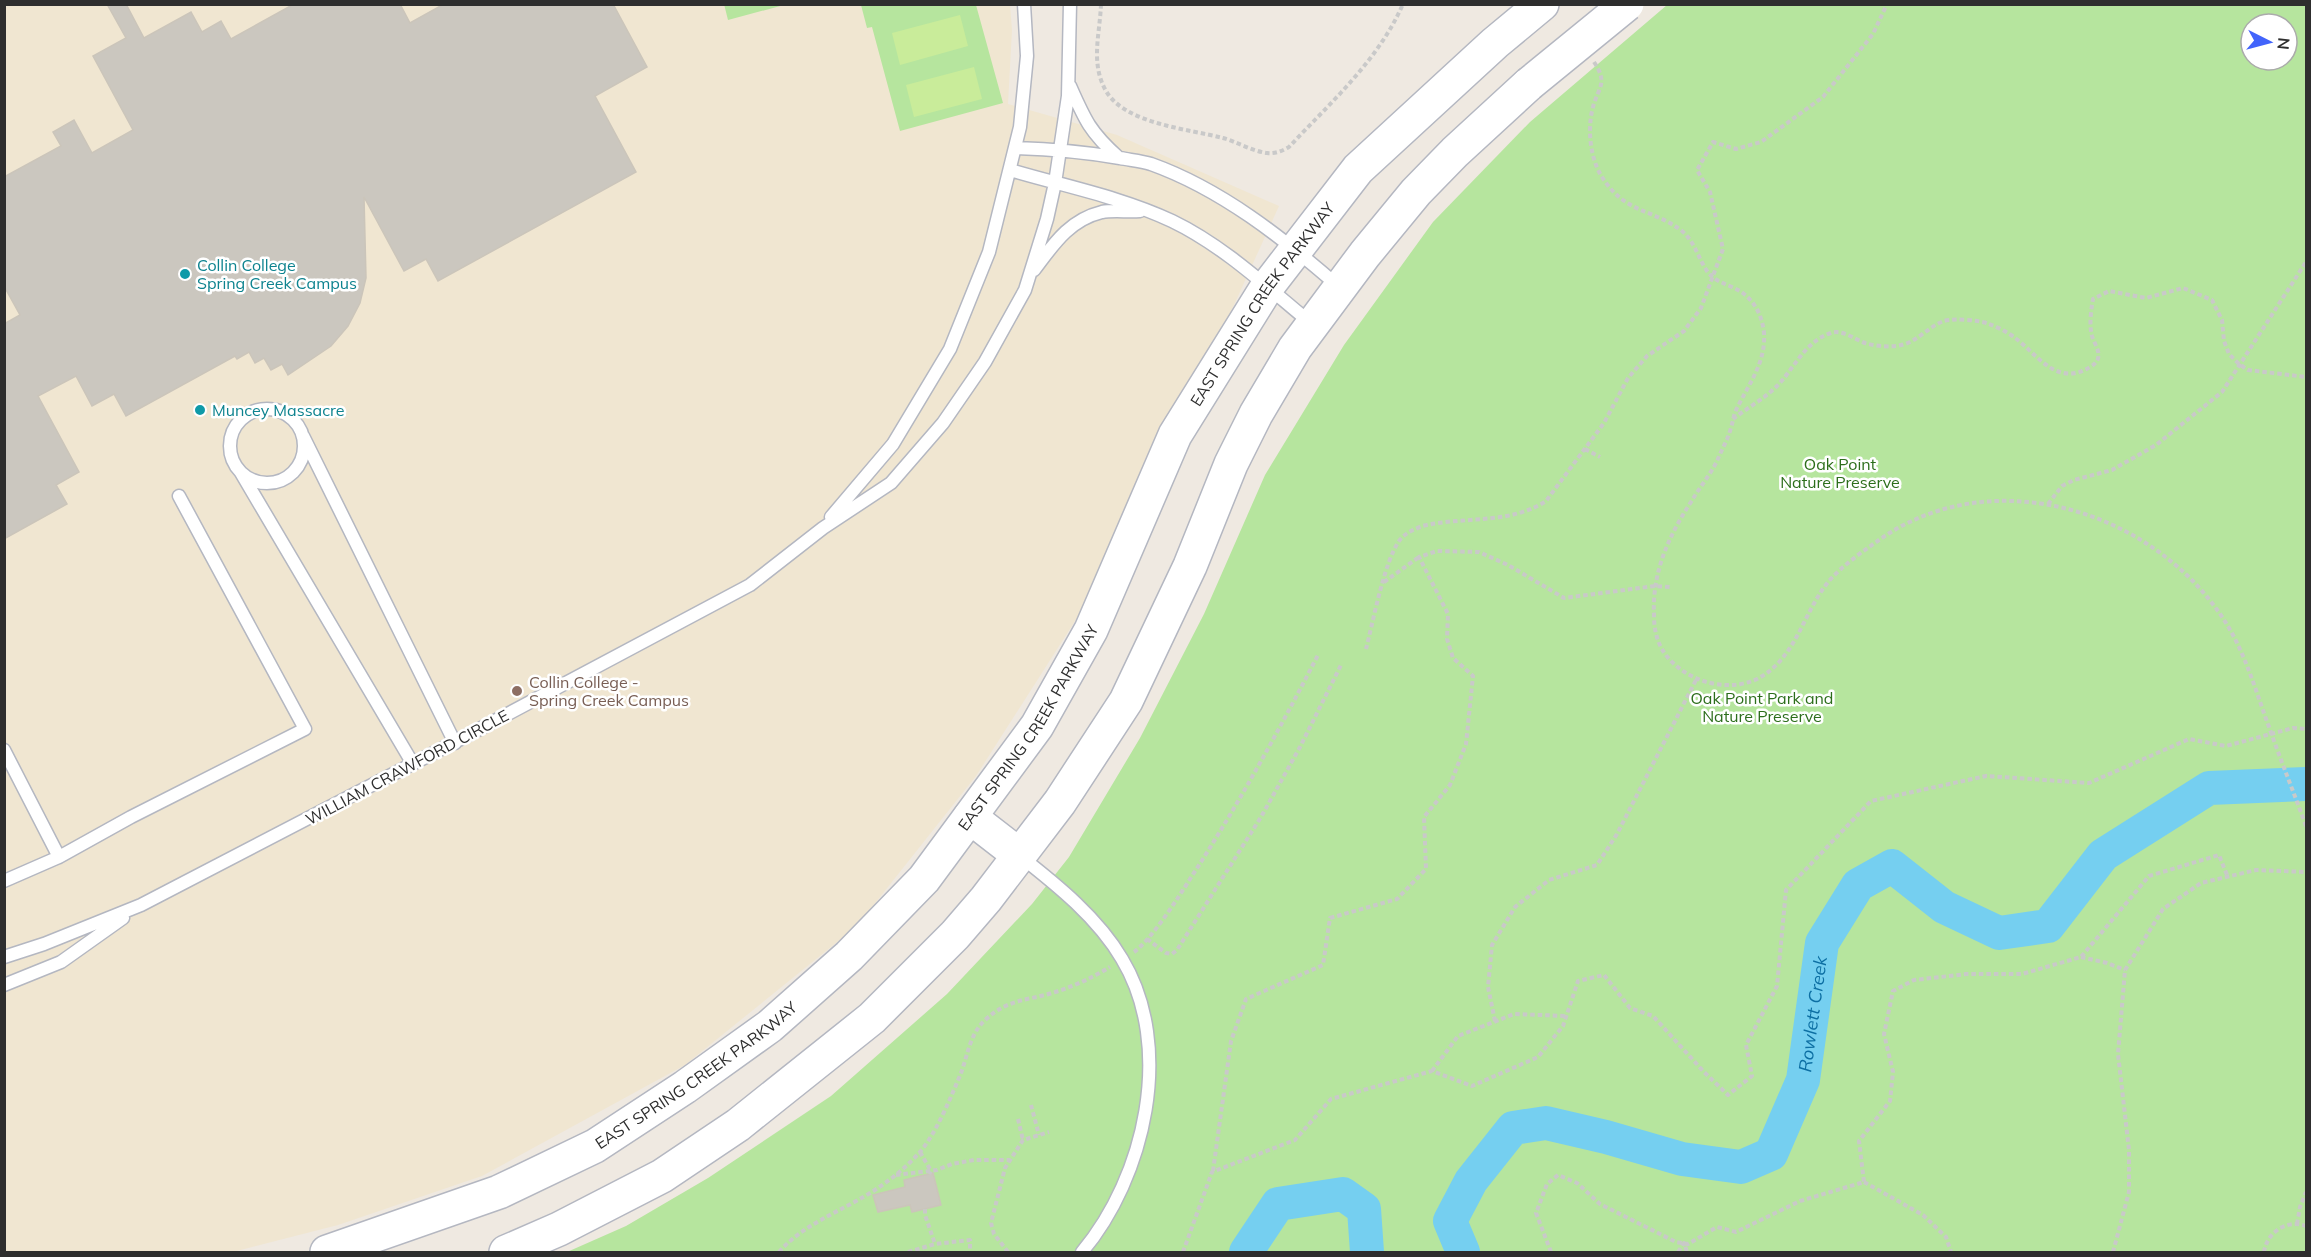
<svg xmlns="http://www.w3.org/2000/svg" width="2311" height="1257" font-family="Mulish,sans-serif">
	<rect width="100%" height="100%" fill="#efe9e1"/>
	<path fill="#f0e6d1" d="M5,5H1010L1012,30L1008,104L1117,135L1279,206L1234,305L1084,607L976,776L857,926L685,1065L482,1176L338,1225L233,1252H5Z"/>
	<path fill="#b6e59e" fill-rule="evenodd" d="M724,4H784V5L728,20Z
		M861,5H976L1003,103L900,131L872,27L867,28Z
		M1667,5H2306V1252H567L626,1226L708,1178L831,1096L947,994L1032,904L1069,857L1140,738L1204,614L1265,475L1344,345L1433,222L1530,122ZM2251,24H2287V60H2251Z"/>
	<path fill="#c9ec9a" d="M960,15L968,46L900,65L892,33Z
		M974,67L982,99L914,117L906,85Z"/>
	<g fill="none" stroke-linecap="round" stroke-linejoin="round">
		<g stroke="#75cff0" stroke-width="34">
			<path d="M1246,1252L1278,1204L1343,1194L1364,1209L1367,1252"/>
			<path id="s1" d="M1463,1252L1450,1221L1471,1181L1513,1128L1546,1123L1606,1137L1682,1159L1741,1167L1771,1154L1803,1080L1822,943L1858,885L1892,866L1944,907L1999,933L2048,926L2103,855L2209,788L2306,784"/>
		</g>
	</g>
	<path fill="#cbc7bf" stroke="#cbc5ba" stroke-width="1.5" d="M107,4H126L144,38L191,12L202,32L221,21L231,39L294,4H400L410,23L444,4H613L647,67L595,96L636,172L438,281L426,259L404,271L364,197L366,278L360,303L348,326L331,346L288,375L282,364L271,370L264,358L255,363L249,352L237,359L235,356L126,416L114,394L92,406L76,376L38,396L79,472L56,485L67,504L4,539V324L20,315L4,286V177L61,146L53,132L74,120L92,153L133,130L93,56L126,38Z
		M933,1173L941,1205L912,1212L910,1205L878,1212L873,1195L905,1187L904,1180Z"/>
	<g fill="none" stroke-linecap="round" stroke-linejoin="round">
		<defs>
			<path id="lane" d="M1070,86C1085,120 1090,132 1118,157
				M1015,148C1051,149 1085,152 1120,158C1130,160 1141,161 1151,164C1221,189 1283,238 1338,286
				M1010,170C1064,186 1121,197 1172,221C1224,246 1268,288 1312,324
				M1034,270C1053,245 1069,220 1102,212C1113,210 1128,212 1140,211
				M230 446a37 37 0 1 1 74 0a37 37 0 1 1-74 0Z
				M303,436L455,743
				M240,471L413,764
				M831,517L893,444L950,349L989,252L1020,127L1027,56L1024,4
				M4,750L59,857L131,817L305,729L179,496
				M1020,856C1057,885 1098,918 1122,959C1175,1047 1145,1177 1082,1252
				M4,881L59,857
				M4,957L44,944L141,905L472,733L750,585L823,528L891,483L943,423L985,362L1025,290L1047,219L1055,183L1068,96L1070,4
				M4,985L61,962L123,918"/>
			<g id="secondary">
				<path d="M970,817L1019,855"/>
				<path id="s2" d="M327,1252L499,1192L595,1146L685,1087L770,1026L849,956L924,879L1037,726L1091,630L1175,435L1267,287L1358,169L1495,43L1542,4"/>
				<path d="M506,1252L559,1229L662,1176L738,1125L872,1018L955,935L986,899L1060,802L1126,701L1190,566L1231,464L1256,414L1295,348L1365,254L1416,192L1455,152L1529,84"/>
			</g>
		</defs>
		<use href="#lane" stroke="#b4b7c1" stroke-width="15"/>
		<use href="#secondary" stroke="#b4b7c1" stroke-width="36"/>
		<path stroke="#c9c9c9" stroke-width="4" stroke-dasharray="4.5 3" stroke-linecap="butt" d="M1101,4C1100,34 1090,63 1106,91C1125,124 1189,129 1223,138C1237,142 1252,151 1267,153C1275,154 1282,151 1289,147C1330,103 1378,61 1403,4
			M1594,62C1608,83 1599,86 1593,107C1587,129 1590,158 1602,177C1625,214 1654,209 1682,231C1695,242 1698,258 1707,271C1714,281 1724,283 1734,288C1752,296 1762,313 1764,333C1766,362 1749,384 1737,408C1733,416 1733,423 1730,431C1727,441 1721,451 1717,461C1710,475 1699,488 1691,502C1668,537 1652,573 1654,615C1654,632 1658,647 1670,660C1692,683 1729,693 1759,678C1797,657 1803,612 1829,581C1843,565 1862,552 1879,540C1992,460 2155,510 2226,623C2246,655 2256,692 2269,727C2281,761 2294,793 2306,826
			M1733,419C1747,408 1764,399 1777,386C1794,369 1805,341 1831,333C1842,329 1854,339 1865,343C1875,346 1886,347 1896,346C1916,344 1927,327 1944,321C1954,318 1980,320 1989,324C1997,327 2007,332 2014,337C2037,354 2057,388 2090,367C2106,358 2095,346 2092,336C2089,324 2091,311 2093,299L2109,291L2146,298L2183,288L2212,300L2222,320L2224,341L2229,354L2239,364L2248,370L2306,377
			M1585,449L1600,457
			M2048,504L2062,486L2074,480L2112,470L2156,445L2222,392L2306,262
			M1384,582L1419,557
			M1366,649C1373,622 1384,563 1399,541C1405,533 1413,530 1422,526C1464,516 1509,525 1546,501L1604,423L1628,378L1647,356L1684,331L1701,308L1723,249L1710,192L1697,170L1713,142L1736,149L1761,142L1823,97L1873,34L1887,4
			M1147,939L1166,953L1172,954L1177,950L1261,817L1300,747L1341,665
			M1134,952C1151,940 1178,898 1190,879C1237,807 1278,732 1318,655
			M2081,957L2107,963L2125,970
			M1495,1021L1488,987L1492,945L1515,907L1549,880L1597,865L1617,834L1697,678
			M1432,1071L1458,1036L1514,1014L1566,1016
			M1031,1105L1039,1135
			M1018,1119L1023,1140
			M920,1152L931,1171L929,1174
			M1213,1171L1231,1041L1246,999L1323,965L1330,918L1397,899L1426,869L1424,817L1450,785L1466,744L1473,676L1453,658L1447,639L1448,614L1419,557L1437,551L1479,552L1508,565L1564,598L1655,586L1671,587
			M896,1175L937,1170L952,1164L974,1160H1009
			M1864,1182L1923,1215L1946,1237L1951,1252
			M925,1209V1215L935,1244
			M2297,1224L2300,1207L2306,1192
			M779,1252C800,1228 829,1216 858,1200C880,1188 902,1172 919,1153C936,1134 951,1097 961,1073C968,1054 970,1034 985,1020C1008,999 1025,1001 1052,993C1072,987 1092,978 1110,967
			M908,1252L935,1244L970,1240V1252
			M1008,1252L994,1234L991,1223L1005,1168L1023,1140L1049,1132
			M1183,1252L1212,1172L1295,1140L1331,1099L1432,1071L1472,1086L1538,1057L1563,1026L1578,981L1604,975L1630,1008L1653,1016L1704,1072L1728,1095L1752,1076L1746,1045L1777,986L1786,890L1871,801L1986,776L2089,783L2189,739L2226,746L2293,728L2306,729
			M1551,1252L1536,1213L1547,1184L1558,1175L1577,1183L1600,1204L1676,1242L1688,1244L1717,1227L1736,1232L1800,1201L1864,1182L1859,1141L1890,1101L1893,1072L1884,1034L1893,991L1914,980L1967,974H2022L2081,957L2149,876L2219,855L2227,875
			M1678,1252L1684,1243L1687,1252
			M2113,1252L2129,1192V1150L2118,1054L2125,970L2163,909L2201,883L2256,870L2306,872
			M2264,1252C2267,1232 2287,1219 2306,1226"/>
		<use href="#lane" stroke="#fff" stroke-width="12"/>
		<use href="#secondary" stroke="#fff" stroke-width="33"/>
		<defs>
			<path id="secondary-bridge" d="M1529,84L1627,4"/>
		</defs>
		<use href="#secondary-bridge" stroke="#b4b7c1" stroke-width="36" stroke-linecap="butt"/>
		<use href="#secondary-bridge" stroke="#fff" stroke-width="33"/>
	</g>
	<g fill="#0f9aa8" stroke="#fff" stroke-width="2">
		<circle cx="185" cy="274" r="6"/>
		<circle cx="200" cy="410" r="6"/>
	</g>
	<circle fill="#8d6e63" stroke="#fff" stroke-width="2" cx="517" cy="691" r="6"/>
	<g text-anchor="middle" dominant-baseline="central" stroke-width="5" stroke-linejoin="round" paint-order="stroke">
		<g font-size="16" fill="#0d838f" stroke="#fff" text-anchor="start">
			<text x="197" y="265">Collin College<tspan x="197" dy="18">Spring Creek Campus</tspan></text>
			<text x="212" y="410">Muncey Massacre</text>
		</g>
		<g font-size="16" fill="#2e2e2e" stroke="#fff">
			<text stroke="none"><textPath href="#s2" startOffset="1384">EAST SPRING CREEK PARKWAY</textPath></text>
			<text stroke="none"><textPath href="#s2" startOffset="898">EAST SPRING CREEK PARKWAY</textPath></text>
			<text transform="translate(407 767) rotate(-28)">WILLIAM CRAWFORD CIRCLE</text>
			<text stroke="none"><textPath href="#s2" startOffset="412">EAST SPRING CREEK PARKWAY</textPath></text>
		</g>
		<g font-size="16" fill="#2c6e1b" stroke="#fff">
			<text x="1840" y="464">Oak Point<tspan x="1840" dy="18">Nature Preserve</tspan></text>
			<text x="1762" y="698">Oak Point Park and<tspan x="1762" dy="18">Nature Preserve</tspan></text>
		</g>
		<g font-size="16" fill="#785e54" stroke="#fff" text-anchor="start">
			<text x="529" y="682">Collin College -<tspan x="529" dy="18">Spring Creek Campus</tspan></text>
		</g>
		<g font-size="18" font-style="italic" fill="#0d6fa3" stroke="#fff">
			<text stroke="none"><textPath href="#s1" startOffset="560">Rowlett Creek</textPath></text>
		</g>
	</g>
	<rect width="2311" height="1257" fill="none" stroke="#2e2e2e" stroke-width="12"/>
	<g transform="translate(2269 42) rotate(96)"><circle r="28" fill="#ffffff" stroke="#ababab" stroke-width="1.5"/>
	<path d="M0-4.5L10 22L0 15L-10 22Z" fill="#4264fb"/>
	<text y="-9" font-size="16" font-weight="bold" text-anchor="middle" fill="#2e2e2e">N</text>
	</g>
</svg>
